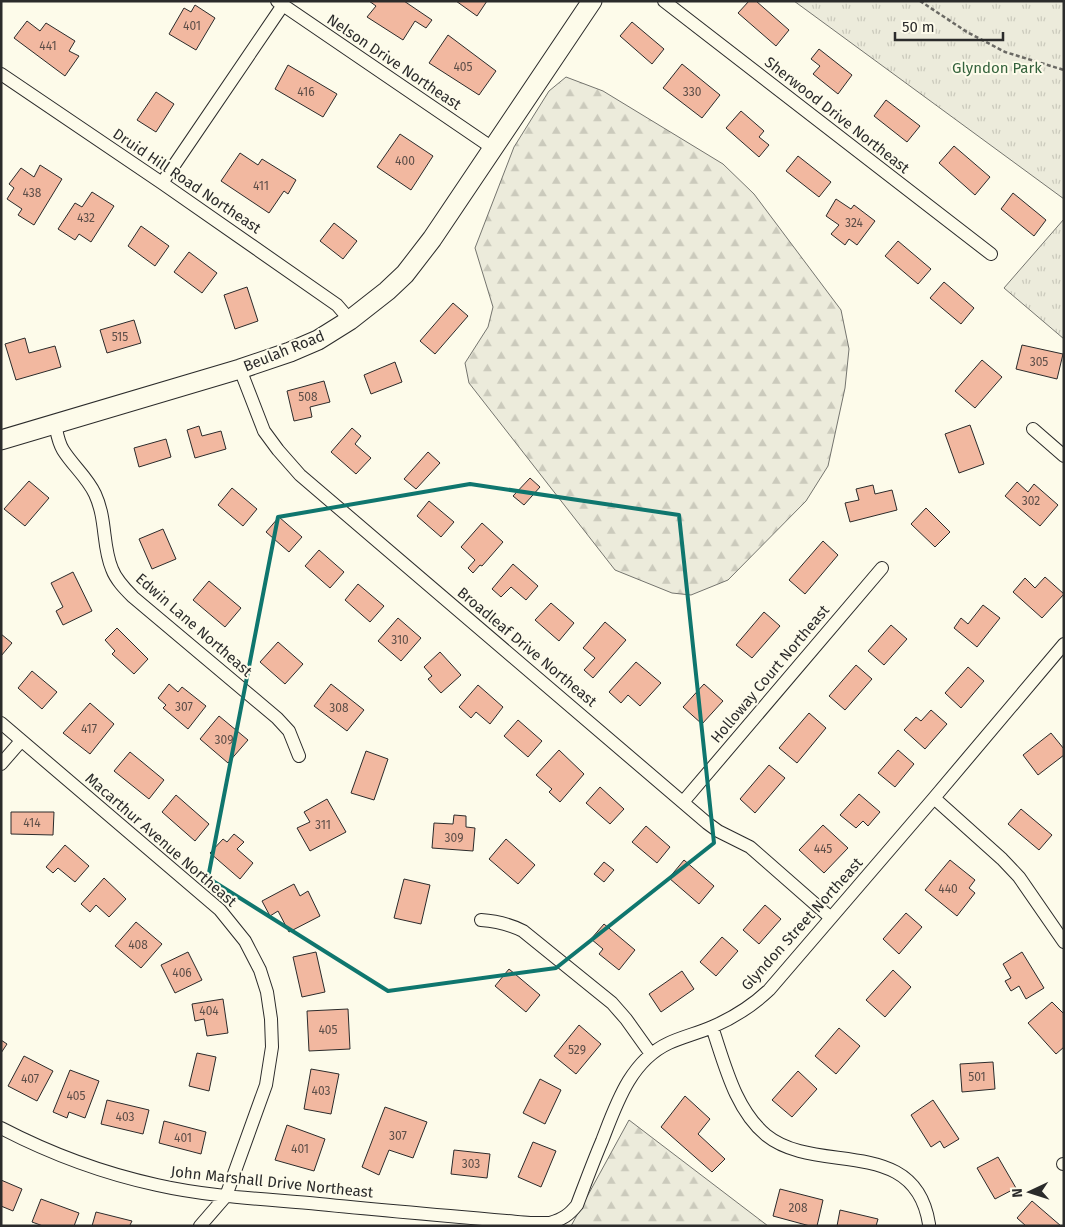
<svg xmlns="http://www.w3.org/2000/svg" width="1065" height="1227" font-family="'Fira Sans',sans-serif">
	<defs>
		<pattern id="forest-firs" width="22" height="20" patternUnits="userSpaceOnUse" patternTransform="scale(1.25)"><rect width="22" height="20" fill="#ecebdb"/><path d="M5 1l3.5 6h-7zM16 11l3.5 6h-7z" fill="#cbcabc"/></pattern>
		<pattern id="park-tufts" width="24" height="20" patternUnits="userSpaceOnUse" patternTransform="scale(1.25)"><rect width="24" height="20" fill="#ecebdb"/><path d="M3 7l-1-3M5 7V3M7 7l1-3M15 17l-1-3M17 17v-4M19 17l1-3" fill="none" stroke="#cbcabc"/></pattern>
	</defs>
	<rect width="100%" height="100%" fill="#fdfbea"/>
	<path fill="url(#forest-firs)" stroke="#74746e" d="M566,77L603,91L723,164L754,194L841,310L849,349L845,388L828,466L806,501L728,580L691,595L672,593L615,570L469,383L465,363L488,327L493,307L475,248L514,147L549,91Z
		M629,1120L768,1226H571Z"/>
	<path fill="url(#park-tufts)" stroke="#74746e" d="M794,1H1064V199Z
		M1064,219V339L1004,288Z"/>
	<path fill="#f2b8a0" stroke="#2b2b2b" d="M369,1H404L432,20L426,28L415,21L403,40L367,17L376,6Z
		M456,1H487L477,16Z
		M749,1H756L789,30L776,46L738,13Z
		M195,5L215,18L196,50L169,34L184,8L191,12Z
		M27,21L40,31L46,23L75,41L69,51L79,56L65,76L14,38Z
		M632,22L664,49L652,64L620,36Z
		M448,35L496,71L479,95L429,63Z
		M819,49L852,75L838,94L813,74L820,66L811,59Z
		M682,64L720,95L702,118L663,88Z
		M288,65L337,94L323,117L275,89Z
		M156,92L174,104L156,132L137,120Z
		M886,100L920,126L907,142L874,116Z
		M741,111L764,131L759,137L769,145L759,157L726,128Z
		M400,134L433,156L411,190L377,167Z
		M954,146L990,177L975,195L939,163Z
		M240,153L258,165L262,159L296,180L288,194L284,191L269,213L221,181Z
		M798,156L831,182L819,197L786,171Z
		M40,165L62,179L34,225L18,215L22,209L7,199L14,188L9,184L21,168L34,177Z
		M92,192L114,206L91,242L79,234L75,240L58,229L75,203L82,207Z
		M1013,193L1046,220L1034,236L1001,209Z
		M836,199L851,209L854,205L875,221L857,245L849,239L845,245L831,234L839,225L826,216Z
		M334,223L357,241L343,259L320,241Z
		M141,226L169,246L155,266L128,246Z
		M898,241L931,269L918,284L885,256Z
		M189,252L217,273L202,293L174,272Z
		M944,282L974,308L961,324L930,298Z
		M247,287L258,321L235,329L224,295Z
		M453,303L468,316L435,354L420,341Z
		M134,320L141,343L107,353L100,330Z
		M25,338L29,353L55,346L61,367L16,380L5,344Z
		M1022,345L1063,354L1057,379L1016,369Z
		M982,360L1002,377L975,408L955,391Z
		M395,362L402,382L371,394L364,375Z
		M324,381L330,402L310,407L312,417L294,421L287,391Z
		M970,425L984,464L959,473L945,434Z
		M199,426L202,436L221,431L226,449L195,458L187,430Z
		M352,428L361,436L355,444L371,458L356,474L331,452Z
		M166,439L171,457L139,467L134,448Z
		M428,452L440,463L416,489L404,479Z
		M530,478L540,487L524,505L513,496Z
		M29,481L49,498L25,526L4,509Z
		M1017,482L1028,492L1034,484L1058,505L1040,526L1005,496Z
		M873,485L875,494L892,490L897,510L850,522L845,503L859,500L856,489Z
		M232,488L257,509L243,526L218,505Z
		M429,501L454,522L441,537L417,516Z
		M926,508L950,532L935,547L911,524Z
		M279,517L302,537L289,552L266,532Z
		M482,523L503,542L482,566L480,565L473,573L468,568L475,560L461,547Z
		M163,529L176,559L152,569L139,539Z
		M823,541L838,555L805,594L789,580Z
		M319,550L344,572L330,588L305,566Z
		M513,564L538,586L526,600L511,587L501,597L492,589Z
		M73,572L92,611L63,625L56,611L63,607L51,583Z
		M1045,577L1064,594L1042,618L1013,592L1025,578L1035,588Z
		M209,581L241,608L225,627L193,600Z
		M358,584L384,606L370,622L345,600Z
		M551,603L574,623L559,641L535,620Z
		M983,605L1000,618L977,647L954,628L961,618L968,624Z
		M764,612L780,626L752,658L736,645Z
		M398,618L421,638L401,661L378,641Z
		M605,622L626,640L593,678L584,670L595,658L583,648Z
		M891,625L907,639L884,665L868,651Z
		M117,628L148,659L134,674L112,654L115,651L105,640Z
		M1,634L12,643L1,656Z
		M278,642L303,664L285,684L260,662Z
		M440,652L461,675L441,693L428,679L432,676L424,667Z
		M636,662L661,683L640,706L628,695L621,703L609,692Z
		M856,665L872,679L845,710L829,696Z
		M968,667L984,681L961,708L945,693Z
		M32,671L57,692L42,709L18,688Z
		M169,684L178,692L182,687L206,706L188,729L163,708L166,705L158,698Z
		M331,684L364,710L347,731L314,706Z
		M704,684L723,701L702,724L683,707Z
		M478,685L503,707L490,724L476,712L471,718L459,707Z
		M90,703L114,724L90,754L63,733Z
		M931,710L947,724L925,749L904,730L916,717L921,721Z
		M809,713L826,728L797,763L779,748Z
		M219,716L248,740L228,763L200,739Z
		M518,720L542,741L528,757L504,736Z
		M1051,733L1064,749V755L1038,775L1023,755Z
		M559,750L584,774L560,802L549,792L552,789L536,775Z
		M898,750L914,764L895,787L878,773Z
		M366,751L388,759L374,800L351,793Z
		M130,752L164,780L149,799L114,771Z
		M769,765L785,778L755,813L740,799Z
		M600,787L624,809L610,824L586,803Z
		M859,794L880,812L868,826L863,821L856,828L840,815Z
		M176,795L209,824L195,841L162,812Z
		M327,799L346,832L310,851L297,828L310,822L304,812Z
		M1021,809L1052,835L1039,850L1008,824Z
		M11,812H54L53,835L11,834Z
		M454,815L466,816V827L475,828L473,851L432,848L434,823L453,824Z
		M823,825L848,848L824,873L799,850Z
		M646,826L670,847L657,863L632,842Z
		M234,834L244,842L237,849L253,863L240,879L210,853L223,839L227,842Z
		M506,839L535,865L518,884L489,859Z
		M65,845L89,866L75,882L58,868L53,873L46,867Z
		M684,860L714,886L699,904L669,878Z
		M950,860L975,880L969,888L975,893L957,916L925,890Z
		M604,862L614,870L604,882L594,874Z
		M104,878L126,899L109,917L96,905L90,912L81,904Z
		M404,879L430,885L421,924L394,918Z
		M294,884L300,896L308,891L320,916L289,932L278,911L270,916L262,901Z
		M765,905L781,919L759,944L743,930Z
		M906,913L922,927L899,954L883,939Z
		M136,922L162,944L141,968L115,946Z
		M604,924L635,950L619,970L599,954L603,949L591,939Z
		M722,937L738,951L716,976L700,962Z
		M188,952L202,980L175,993L161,965Z
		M316,952L325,992L302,997L293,957Z
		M1022,952L1044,988L1026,999L1019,986L1011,991L1005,981L1011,978L1003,964Z
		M509,969L540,995L526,1012L495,986Z
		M893,970L911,987L885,1017L866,1000Z
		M682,971L694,989L661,1012L649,994Z
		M223,999L228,1033L207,1036L204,1019L195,1021L192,1004Z
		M1052,1002L1064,1014V1047L1056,1054L1028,1023Z
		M348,1009L350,1049L309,1051L307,1011Z
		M579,1025L601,1044L576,1074L554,1056Z
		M839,1028L860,1046L836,1074L815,1056Z
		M1,1040L7,1044L1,1053Z
		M197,1053L216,1057L209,1091L189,1086Z
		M24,1056L53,1071L37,1101L8,1086Z
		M993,1062L995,1089L962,1092L960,1064Z
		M311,1069L339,1074L331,1114L304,1109Z
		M70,1070L99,1081L85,1118L69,1112L67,1118L53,1112Z
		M798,1071L817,1089L792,1117L772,1100Z
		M540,1079L561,1090L545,1124L523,1113Z
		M685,1096L710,1119L698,1134L725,1159L712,1172L661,1127Z
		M107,1100L149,1110L143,1134L101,1124Z
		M933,1100L959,1139L944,1148L940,1141L931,1147L911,1115Z
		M385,1107L427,1122L413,1158L389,1150L379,1175L362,1167Z
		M164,1121L206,1132L201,1154L159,1143Z
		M287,1125L325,1139L314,1171L275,1160Z
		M533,1142L556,1151L541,1187L518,1177Z
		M454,1150L490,1154L487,1178L451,1174Z
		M998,1157L1016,1188L995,1199L977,1168Z
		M1,1180L22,1189L13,1211L1,1206Z
		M780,1189L823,1200L817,1226H810L773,1216Z
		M41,1199L79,1213L74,1226H43L32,1222Z
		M1032,1201L1061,1226H1026L1017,1218Z
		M840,1210L878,1219L876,1226H837Z
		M96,1212L132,1221L130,1225L132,1226H92Z"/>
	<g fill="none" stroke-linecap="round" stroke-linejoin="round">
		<defs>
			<path id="street" d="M277,1L494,149
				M664,1L991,254
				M1,74L162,183L337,305L350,320
				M162,183L283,5
				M240,369L264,431L278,450L300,475L707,823L718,831L750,847L831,918
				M55,424C57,433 58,442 63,450C73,466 87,477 95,494C107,520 102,546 112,569C116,580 125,589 133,597L277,718L289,731L299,756
				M1033,429L1064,456
				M1,723L220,910L245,941L260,970L267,992L271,1019L272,1047L266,1085L226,1196L200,1226
				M1,764L21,741
				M934,798L1002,859L1019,877L1064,942
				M683,802L882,568
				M481,920C497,921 509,924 523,931L612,1003L626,1019L651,1054
				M712,1027C725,1065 735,1109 766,1135C816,1176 915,1134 929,1224
				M1,1128C51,1154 102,1173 157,1185C210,1197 265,1199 319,1204C389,1211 460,1217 530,1223H550
				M1063,1164H1064
				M550,1226V1223C563,1219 569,1215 577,1205C585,1184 593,1162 602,1141C616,1105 630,1061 669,1043C682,1037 698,1033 712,1027C733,1018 752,1006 769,990L934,798L1064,644"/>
			<path id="secondary" d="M1,440L240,369L290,352L318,340L350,320L387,291L405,274L432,239L592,1"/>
		</defs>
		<use href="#street" stroke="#2b2b2b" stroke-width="14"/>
		<use href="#secondary" stroke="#2b2b2b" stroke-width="21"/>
		<path stroke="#6a6964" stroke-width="2.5" stroke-dasharray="4 2.5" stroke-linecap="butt" d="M920,1L967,32L1005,52L1064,70"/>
		<use href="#street" stroke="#fdfbea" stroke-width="12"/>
		<use href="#secondary" stroke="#fdfbea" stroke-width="19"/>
	</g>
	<path fill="none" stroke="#0f766e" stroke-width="4" stroke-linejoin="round" d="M470,484L679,515L714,843L556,968L388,991L208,878L278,517Z"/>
	<g text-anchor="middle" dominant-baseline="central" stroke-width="4" stroke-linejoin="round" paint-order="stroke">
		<g font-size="12" fill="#5d4e48">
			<text x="192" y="26">401</text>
			<text x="48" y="46">441</text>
			<text x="463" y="67">405</text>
			<text x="306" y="92">416</text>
			<text x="692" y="92">330</text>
			<text x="405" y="161">400</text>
			<text x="261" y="186">411</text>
			<text x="32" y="193">438</text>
			<text x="86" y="218">432</text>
			<text x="854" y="223">324</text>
			<text x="120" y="337">515</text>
			<text x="1039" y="362">305</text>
			<text x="308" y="397">508</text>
			<text x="1031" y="501">302</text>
			<text x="400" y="640">310</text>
			<text x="184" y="707">307</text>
			<text x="339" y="708">308</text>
			<text x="89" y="729">417</text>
			<text x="224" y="740">309</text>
			<text x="32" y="823">414</text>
			<text x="323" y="825">311</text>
			<text x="454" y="838">309</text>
			<text x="823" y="849">445</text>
			<text x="948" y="889">440</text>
			<text x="138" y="945">408</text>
			<text x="182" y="973">406</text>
			<text x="209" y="1011">404</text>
			<text x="328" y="1030">405</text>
			<text x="577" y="1050">529</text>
			<text x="977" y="1077">501</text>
			<text x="30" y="1079">407</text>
			<text x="321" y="1091">403</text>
			<text x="76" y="1096">405</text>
			<text x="125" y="1117">403</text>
			<text x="398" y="1136">307</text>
			<text x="183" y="1138">401</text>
			<text x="300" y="1149">401</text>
			<text x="471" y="1164">303</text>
			<text x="798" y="1208">208</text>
		</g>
		<g font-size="15" fill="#2b2b2b" stroke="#fdfbea">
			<text transform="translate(394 62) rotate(34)">Nelson Drive Northeast</text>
			<text transform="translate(837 115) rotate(38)">Sherwood Drive Northeast</text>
			<text transform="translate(187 181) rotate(34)">Druid Hill Road Northeast</text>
			<text transform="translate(284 351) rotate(-22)">Beulah Road</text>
			<text transform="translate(194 625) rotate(41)">Edwin Lane Northeast</text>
			<text transform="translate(527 647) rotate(40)">Broadleaf Drive Northeast</text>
			<text transform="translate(770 674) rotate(-50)">Holloway Court Northeast</text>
			<text transform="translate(161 840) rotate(41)">Macarthur Avenue Northeast</text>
			<text transform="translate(802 924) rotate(-48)">Glyndon Street Northeast</text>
			<text transform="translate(272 1182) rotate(6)">John Marshall Drive Northeast</text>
		</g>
		<g font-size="15" fill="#34623c" stroke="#fdfbea">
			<text x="997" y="68">Glyndon Park</text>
		</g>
	</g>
	<rect width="1065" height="1227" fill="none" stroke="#2b2b2b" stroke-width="5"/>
	<g transform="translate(1030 1192) rotate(266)" stroke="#fdfbea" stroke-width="4" paint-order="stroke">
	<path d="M0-4L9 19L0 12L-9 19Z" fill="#2b2b2b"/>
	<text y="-8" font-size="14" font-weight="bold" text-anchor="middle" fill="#2b2b2b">N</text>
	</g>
	<path d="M895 32v8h108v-8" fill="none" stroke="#2b2b2b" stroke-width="2.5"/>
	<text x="902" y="32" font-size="15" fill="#2b2b2b" stroke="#fdfbea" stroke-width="4" paint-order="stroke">50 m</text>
</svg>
